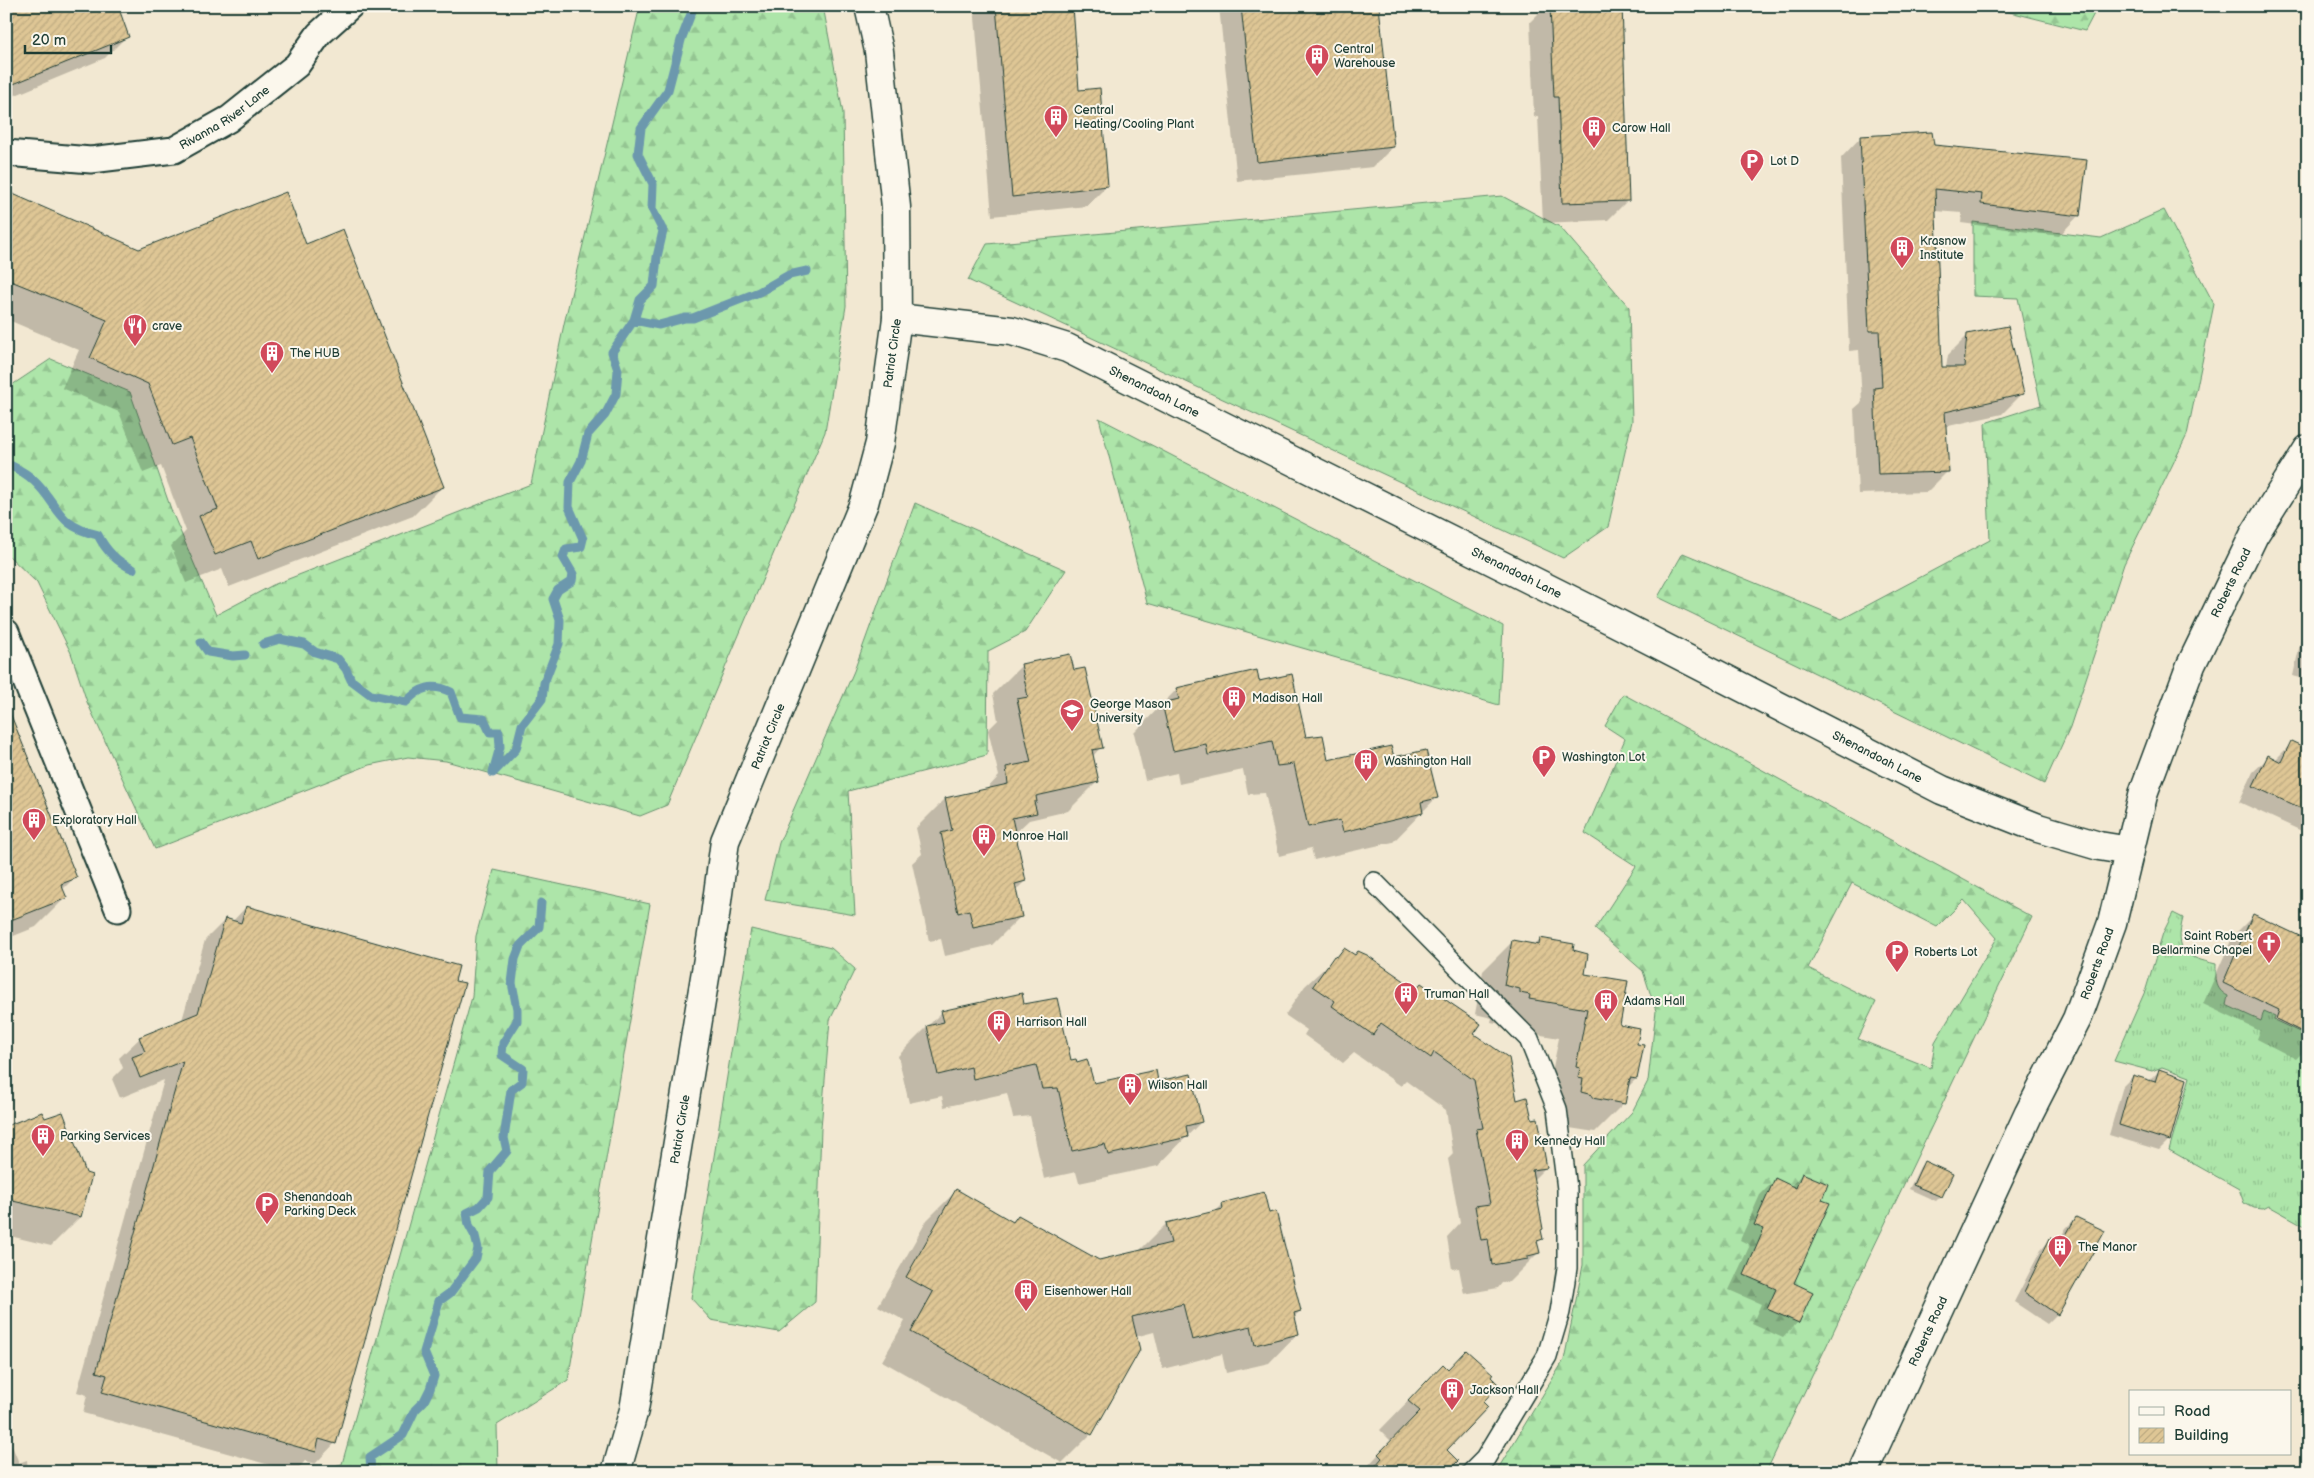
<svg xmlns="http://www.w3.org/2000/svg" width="2314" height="1478" font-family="'Balsamiq Sans',sans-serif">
	<defs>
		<pattern id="grass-tufts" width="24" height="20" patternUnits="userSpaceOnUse" patternTransform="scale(1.25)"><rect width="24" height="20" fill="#ade5a9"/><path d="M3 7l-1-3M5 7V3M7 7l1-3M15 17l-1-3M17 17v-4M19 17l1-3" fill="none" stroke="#94c592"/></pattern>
		<pattern id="forest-firs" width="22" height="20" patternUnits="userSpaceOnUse" patternTransform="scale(1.25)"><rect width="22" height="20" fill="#ade5a9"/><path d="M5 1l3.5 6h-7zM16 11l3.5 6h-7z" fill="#94c592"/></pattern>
		<pattern id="building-hatch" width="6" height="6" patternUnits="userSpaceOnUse" patternTransform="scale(1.25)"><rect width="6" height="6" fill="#dec695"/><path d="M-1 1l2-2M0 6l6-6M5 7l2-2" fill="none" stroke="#beab81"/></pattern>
	</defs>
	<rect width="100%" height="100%" fill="#f2e8d2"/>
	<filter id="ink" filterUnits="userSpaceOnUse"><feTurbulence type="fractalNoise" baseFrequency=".02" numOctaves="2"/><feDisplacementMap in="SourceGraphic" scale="10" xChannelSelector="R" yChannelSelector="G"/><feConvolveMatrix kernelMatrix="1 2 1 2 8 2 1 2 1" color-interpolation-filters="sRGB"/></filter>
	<g filter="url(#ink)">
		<path fill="url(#grass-tufts)" stroke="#66916e" d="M2173,913L2183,918C2174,952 2186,957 2216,964C2216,978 2214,989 2228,996L2226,1005L2261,1021L2264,1011L2275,1016L2274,1020L2308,1036V1212L2305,1226L2269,1206L2263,1209L2254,1208L2244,1203L2239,1189L2169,1150L2190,1077L2162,1067L2152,1071L2114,1061L2146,989L2163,933Z"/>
		<path fill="url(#forest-firs)" stroke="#66916e" fill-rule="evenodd" d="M640,6H823L843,113L846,306L825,432L667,805L640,816L446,761L408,757L369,765L155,849L87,702L71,653L37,583L6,553V389L51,359L130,392L172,512L216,615L273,585L531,484L564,324Z
			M1986,6H2098L2085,31Z
			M1502,196L1560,227L1629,307L1632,421L1608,527L1563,558L968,280L987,244Z
			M2164,210L2214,304L2187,435L2124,564L2070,727L2044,784L1658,597L1683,553L1842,619L1990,540L1985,423L2041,405L2018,298L1973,296V222L2101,238Z
			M1099,418L1503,626L1499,705L1147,603Z
			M915,503L1066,570L1025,632L988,651L987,755L848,791L855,915L765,900L779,843L854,671Z
			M1623,694L2032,917L1766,1472H1496L1564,1360L1583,1265V1165L1632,1112L1648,1081L1656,1011L1643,971L1595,929L1636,866L1585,833L1625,739L1605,726ZM1852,883L1937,927L1964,900L1997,938L1935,1042L1931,1068L1858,1039L1876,1002L1808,968Z
			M494,870L650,904L568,1380L497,1425L498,1472H311L342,1464L472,997L476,936Z
			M751,929L831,948L855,969L830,1020L821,1128L815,1302L779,1332L711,1320L691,1298Z"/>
		<path fill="#0003" d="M6,6L127,36L105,58L6,99Z
			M974,6H1072L1078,91L1107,186L1087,206L992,216Z
			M1219,6H1378L1393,147L1373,167L1237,181Z
			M1546,6H1621L1628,200L1608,220L1543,223L1538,116L1534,117L1530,22Z
			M1861,137L1932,147L2079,215L2059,236L1961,223L1962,213L1935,211L1941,368H1946L1948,355L1968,335L2022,394L2002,414L1944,427L1947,472L1927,492L1858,494L1854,409L1862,402L1859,350L1849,351L1841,158Z
			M6,192L139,250L306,245L442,487L413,516L229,587L222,569L186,583L171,546L186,531L161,466L143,473L119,412L62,388L79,350L6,319Z
			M2308,619V680L2293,676L2303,630Z
			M1022,665L1073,672L1101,747L1092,757L1097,782L1068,811L1029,820L1014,834L1025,881L1015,891L1021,916L992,945L945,956L941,939L929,941L912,863L922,854L916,828L945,799L985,791L999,776L988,730L998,720L993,694Z
			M1259,683L1327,761L1393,758L1436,798L1393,842L1314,860L1311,848L1279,856L1265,793L1248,794L1243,770L1179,784L1177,773L1145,780L1134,733L1177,689Z
			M6,703L75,877L62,890L65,898L36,927L6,939Z
			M2292,743L2308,750V834L2239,802L2253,772L2269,757L2275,760Z
			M246,907L335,1443L315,1464L305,1461L295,1472L83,1413L87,1395L77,1392L164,1080L120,1098L112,1079L123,1068L119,1058L140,1038L182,1020L205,940L225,920L232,922Z
			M2253,916L2305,941L2308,939V1053L2304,1051L2296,1059L2257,1039L2260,1031L2203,1004L2233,936Z
			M1540,939L1572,951L1583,975L1618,1026L1636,1045V1079L1627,1088L1624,1103L1595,1132L1563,1127L1547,1096L1559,1038L1500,1028L1501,1024L1491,1022L1492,1018L1475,1014L1483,971L1512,942L1534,945Z
			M1344,950L1473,1034L1531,1120L1546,1167L1533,1180L1541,1239L1536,1244L1538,1253L1509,1282L1502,1283L1498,1288L1464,1294L1459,1268L1452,1269L1447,1237L1460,1223L1448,1159L1453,1154L1446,1110L1406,1081L1401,1086L1354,1053L1343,1063L1304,1035L1307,1030L1285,1015L1305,986Z
			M1023,1006L1070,1061L1093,1085L1157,1082L1201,1122L1158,1166L1079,1183L1076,1172L1044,1179L1030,1116L1013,1118L1007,1093L944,1107L942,1096L909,1103L898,1056L942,1012Z
			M2159,1071L2169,1140L2159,1150L2109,1135L2123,1086L2133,1076L2149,1081Z
			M6,1127L80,1217L51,1246L6,1235Z
			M1924,1162L1941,1196L1936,1201L1909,1189L1920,1167Z
			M1802,1174L1820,1200L1792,1284L1798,1322L1783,1338L1752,1324L1761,1304L1729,1290L1750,1245L1740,1240L1760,1195L1775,1180L1790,1187Z
			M956,1191L1012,1222L1018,1216L1099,1262L1138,1252L1166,1224L1214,1213L1223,1204L1268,1214L1300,1311L1294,1317L1298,1333L1269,1363L1226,1373L1222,1354L1163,1369L1154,1332L1135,1337L1091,1434L1062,1463L882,1361L905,1321L878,1306L927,1220Z
			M2076,1218L2057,1314L2047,1324L2014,1302L2041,1250L2051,1239L2058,1242L2066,1228Z
			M1414,1395L1481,1402L1445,1450L1437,1472H1362L1391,1441L1380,1430Z
			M6,1431L19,1463L27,1460L28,1472H6Z"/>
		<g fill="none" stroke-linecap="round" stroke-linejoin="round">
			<path stroke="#6c98ad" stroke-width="9" d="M634,320L659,325L685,318H693L759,292L789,275L807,271
				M6,463C15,468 25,472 32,479C61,505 54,525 98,535C106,551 117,562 133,569
				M201,642L208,652L233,656L245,655
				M263,644L280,639L304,644L315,652L338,659L346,669L351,680L371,695L406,702C420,687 433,683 451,692L460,717L484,719L490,732H499L500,747L493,772
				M493,773L516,749L522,725L542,699L544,683L559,644L560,620L553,599L558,590L572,581L573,574L563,557L566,549L581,547L583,539L569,507L570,482L581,461L588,434L605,415L616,394L618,370L612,352L634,320L640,300L654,286L657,257L663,231L652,209L653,184L638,154L641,128L668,90L681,40L694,6
				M371,1472L370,1457L403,1435L415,1410L424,1401L430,1389L434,1376L424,1352L439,1301L450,1293L476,1258L478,1248L475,1236L469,1225L467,1213L479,1207L488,1197L490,1171L507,1151L504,1138L511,1090L522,1082L523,1069L502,1055L503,1043L517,1021V1009L512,983L515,959L520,946L539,927L541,903"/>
		</g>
		<path fill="url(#building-hatch)" stroke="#1f3d34" d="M6,6H118L129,37L6,87Z
			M996,6H1073L1079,90L1100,88L1108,186L1012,197Z
			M1241,6H1379L1394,147L1257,162Z
			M1550,6H1622L1629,201L1562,203L1558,97H1554Z
			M1932,132L1934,145L2087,160L2080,216L1981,204L1982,194L1935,189L1942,367H1964L1967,334L2008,326L2024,394L1945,412L1949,472L1878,474L1874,388L1882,387L1879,331H1869L1860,136Z
			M6,191L139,249L286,192L306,244L343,229L444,487L258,559L251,541L215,555L199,516L218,509L190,438L172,445L148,384L90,358L107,320L6,279Z
			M1070,654L1074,670L1085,668L1103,748L1092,750L1099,782L1036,796L1037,802H1034L1037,813L1012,818L1026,881L1015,884L1022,917L973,927L969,910L958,913L941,833L952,830L945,798L1008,784L1006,767L1031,762L1017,699L1028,697L1021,664Z
			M1257,670L1259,681L1292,674L1306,737L1323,735L1328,760L1391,746L1394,757L1426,750L1438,798L1421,802L1423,813L1343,832L1340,820L1308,827L1294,764L1277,766L1272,741L1208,755L1206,744L1173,751L1162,703L1179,699L1176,688Z
			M6,703L77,878L61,884L67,898L6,922Z
			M2291,741L2308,749V812L2253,786L2268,755L2281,762Z
			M246,906L459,966L455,981L465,983L336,1444L319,1439L316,1452L102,1392L107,1375L96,1372L183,1061L140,1078L132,1057L145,1052L139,1037L198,1013L225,918L241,923Z
			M2253,914L2308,940V1035L2276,1019L2279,1010L2223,983Z
			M1540,938L1574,944L1573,950L1588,954L1585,974L1628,981L1620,1025L1640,1029L1637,1044L1644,1045L1637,1079L1630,1078L1625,1104L1592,1098V1095L1581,1092L1583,1079L1578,1078L1580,1068L1576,1067L1587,1009L1529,999L1530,995L1520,993V989L1504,985L1512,940L1539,945Z
			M1344,948L1355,955L1358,951L1367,955L1416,989L1421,983L1481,1024L1474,1034L1509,1058L1517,1100L1527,1097L1532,1119L1538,1118L1547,1168L1532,1170L1543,1229L1541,1230L1543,1239L1537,1241L1540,1253L1528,1256V1259L1492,1265L1488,1239L1481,1240L1475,1206L1490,1204L1476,1129L1483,1128L1474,1080L1434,1052L1431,1058L1381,1023L1373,1035L1332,1006L1335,1001L1313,986L1334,956L1337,957Z
			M1022,993L1024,1004L1057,998L1071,1060L1076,1059L1077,1062L1087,1059L1094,1083L1156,1070L1158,1081L1191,1074L1202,1122L1186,1126L1188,1137L1108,1155L1105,1144L1072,1151L1058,1088L1042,1089L1036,1065L973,1079L971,1067L938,1075L927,1026L944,1022L941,1011Z
			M2159,1069L2187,1079L2170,1141L2119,1125L2133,1075L2155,1082Z
			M42,1112L45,1118L63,1112L86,1173L92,1175L81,1217L13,1201L6,1182V1126Z
			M1924,1161L1953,1174L1942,1197L1913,1185Z
			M1802,1173L1828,1184L1822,1200L1830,1203L1794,1283L1813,1292L1799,1323L1767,1309L1776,1289L1744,1275L1764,1229L1754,1225L1775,1178L1796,1188Z
			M956,1189L1013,1222L1018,1215L1099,1260L1171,1243L1166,1223L1223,1209L1222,1203L1264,1192L1269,1213L1276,1211L1301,1311L1294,1313L1299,1334L1255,1345L1251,1326L1192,1340L1183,1304L1132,1317L1140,1350L1092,1435L911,1332L933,1292L906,1277Z
			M2076,1217L2105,1231L2058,1315L2024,1292L2050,1238L2062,1242Z
			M1466,1350L1493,1374L1491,1377L1499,1385L1483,1402L1488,1407L1447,1450L1458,1461L1447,1472H1370L1382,1458L1378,1454L1420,1411L1408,1401L1443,1364L1448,1369Z"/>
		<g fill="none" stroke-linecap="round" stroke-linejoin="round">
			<defs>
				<path id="pedestrian" d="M1374,882L1529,1039L1557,1109L1567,1189V1268L1560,1312L1547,1356L1485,1459L1472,1472"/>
				<g id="minor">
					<path id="s1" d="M6,153L91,160L174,150L229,119L297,65L319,34L350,6"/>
					<path d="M6,632L118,909"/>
				</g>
				<g id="tertiary">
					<path id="s2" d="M897,318L1012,331L1067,348L1613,621L1942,790L2038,828L2099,846L2130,851"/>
					<path id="s3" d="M616,1472L634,1410L715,916L725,841L864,503L880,443L897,318L896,207L879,51L869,6"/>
				</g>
				<g id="secondary">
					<path id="s4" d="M1863,1472L2029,1113L2077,1019L2112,923L2144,791L2191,665L2254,535L2308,449"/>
				</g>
			</defs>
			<use href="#pedestrian" stroke="#1f3d34" stroke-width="22"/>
			<use href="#minor" stroke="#1f3d34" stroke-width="29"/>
			<use href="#tertiary" stroke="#1f3d34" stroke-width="31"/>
			<use href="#secondary" stroke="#1f3d34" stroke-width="31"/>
			<use href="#pedestrian" stroke="#fbf7ec" stroke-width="19"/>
			<use href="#minor" stroke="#fbf7ec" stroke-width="25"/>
			<use href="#tertiary" stroke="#fbf7ec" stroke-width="28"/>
			<use href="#secondary" stroke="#fbf7ec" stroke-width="28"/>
		</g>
	</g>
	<defs>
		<symbol id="building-pin" viewBox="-11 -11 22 30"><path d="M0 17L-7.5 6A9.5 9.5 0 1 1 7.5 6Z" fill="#d1495b" stroke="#fbf7ec"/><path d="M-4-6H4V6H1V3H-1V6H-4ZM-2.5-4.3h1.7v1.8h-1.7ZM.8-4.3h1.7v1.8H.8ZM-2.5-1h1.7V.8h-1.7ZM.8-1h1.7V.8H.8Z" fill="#fff"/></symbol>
		<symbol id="parking-pin" viewBox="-11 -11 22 30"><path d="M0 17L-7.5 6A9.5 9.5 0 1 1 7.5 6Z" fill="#d1495b" stroke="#fbf7ec"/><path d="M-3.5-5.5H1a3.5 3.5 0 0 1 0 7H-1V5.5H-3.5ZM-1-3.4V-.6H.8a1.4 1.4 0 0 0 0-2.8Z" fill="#fff"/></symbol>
		<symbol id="restaurant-pin" viewBox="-11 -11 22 30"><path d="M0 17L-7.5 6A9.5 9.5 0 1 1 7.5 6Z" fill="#d1495b" stroke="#fbf7ec"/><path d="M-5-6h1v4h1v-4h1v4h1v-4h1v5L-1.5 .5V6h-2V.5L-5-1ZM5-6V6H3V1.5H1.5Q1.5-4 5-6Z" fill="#fff"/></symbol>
		<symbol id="university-pin" viewBox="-11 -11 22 30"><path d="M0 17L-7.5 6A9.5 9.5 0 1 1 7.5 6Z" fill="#d1495b" stroke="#fbf7ec"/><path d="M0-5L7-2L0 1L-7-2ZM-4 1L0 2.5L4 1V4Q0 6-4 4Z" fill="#fff"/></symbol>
		<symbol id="church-pin" viewBox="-11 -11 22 30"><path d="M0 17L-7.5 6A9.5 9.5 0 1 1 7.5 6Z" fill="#d1495b" stroke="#fbf7ec"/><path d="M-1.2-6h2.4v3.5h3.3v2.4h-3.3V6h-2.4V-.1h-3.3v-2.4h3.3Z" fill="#fff"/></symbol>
	</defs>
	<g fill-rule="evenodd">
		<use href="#building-pin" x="1303" y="42" width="28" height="38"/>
		<use href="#building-pin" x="1042" y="103" width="28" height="38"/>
		<use href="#building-pin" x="1580" y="114" width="28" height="38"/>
		<use href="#parking-pin" x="1738" y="147" width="28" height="38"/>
		<use href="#building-pin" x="1888" y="234" width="28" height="38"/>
		<use href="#restaurant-pin" x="121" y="312" width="28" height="38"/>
		<use href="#building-pin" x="258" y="339" width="28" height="38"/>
		<use href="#building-pin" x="1220" y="684" width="28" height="38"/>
		<use href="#university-pin" x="1058" y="697" width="28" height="38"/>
		<use href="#parking-pin" x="1530" y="743" width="28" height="38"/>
		<use href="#building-pin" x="1352" y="747" width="28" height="38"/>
		<use href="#building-pin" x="20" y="806" width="28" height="38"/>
		<use href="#building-pin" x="970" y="822" width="28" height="38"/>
		<use href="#church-pin" x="2255" y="929" width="28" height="38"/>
		<use href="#parking-pin" x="1883" y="938" width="28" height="38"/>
		<use href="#building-pin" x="1392" y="980" width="28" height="38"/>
		<use href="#building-pin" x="1592" y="987" width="28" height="38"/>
		<use href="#building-pin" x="985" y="1008" width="28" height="38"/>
		<use href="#building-pin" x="1116" y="1071" width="28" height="38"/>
		<use href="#building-pin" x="29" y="1122" width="28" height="38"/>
		<use href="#building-pin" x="1503" y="1127" width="28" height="38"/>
		<use href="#parking-pin" x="253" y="1190" width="28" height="38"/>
		<use href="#building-pin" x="2046" y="1233" width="28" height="38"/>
		<use href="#building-pin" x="1012" y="1277" width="28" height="38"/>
		<use href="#building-pin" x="1438" y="1376" width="28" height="38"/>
	</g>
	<g text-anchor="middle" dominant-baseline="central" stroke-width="4" stroke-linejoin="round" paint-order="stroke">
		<g font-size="12" fill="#1f3d34" stroke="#fbf7ec" text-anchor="start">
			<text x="1334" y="49">Central<tspan x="1334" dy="14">Warehouse</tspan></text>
			<text x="1074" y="110">Central<tspan x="1074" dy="14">Heating/Cooling Plant</tspan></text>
			<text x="1612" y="128">Carow Hall</text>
			<text x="1770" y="161">Lot D</text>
			<text x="1920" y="241">Krasnow<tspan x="1920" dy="14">Institute</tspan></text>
			<text x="152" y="326">crave</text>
			<text x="290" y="353">The HUB</text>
			<text x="1252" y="698">Madison Hall</text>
			<text x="1090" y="704">George Mason<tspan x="1090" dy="14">University</tspan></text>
			<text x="1562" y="757">Washington Lot</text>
			<text x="1384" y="761">Washington Hall</text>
			<text x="52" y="820">Exploratory Hall</text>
			<text x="1002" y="836">Monroe Hall</text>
			<text x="2252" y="936" text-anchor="end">Saint Robert<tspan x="2252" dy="14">Bellarmine Chapel</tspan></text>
			<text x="1914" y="952">Roberts Lot</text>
			<text x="1424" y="994">Truman Hall</text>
			<text x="1624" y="1001">Adams Hall</text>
			<text x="1016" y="1022">Harrison Hall</text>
			<text x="1148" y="1085">Wilson Hall</text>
			<text x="60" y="1136">Parking Services</text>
			<text x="1534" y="1141">Kennedy Hall</text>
			<text x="284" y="1197">Shenandoah<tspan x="284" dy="14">Parking Deck</tspan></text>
			<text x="2078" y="1247">The Manor</text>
			<text x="1044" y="1291">Eisenhower Hall</text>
			<text x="1470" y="1390">Jackson Hall</text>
		</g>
		<g font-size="12" fill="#1f3d34" stroke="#fbf7ec">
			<text stroke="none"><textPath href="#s1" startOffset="229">Rivanna River Lane</textPath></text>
			<text stroke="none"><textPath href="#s3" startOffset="1159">Patriot Circle</textPath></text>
			<text stroke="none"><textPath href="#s2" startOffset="271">Shenandoah Lane</textPath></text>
			<text stroke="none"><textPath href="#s2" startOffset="676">Shenandoah Lane</textPath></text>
			<text stroke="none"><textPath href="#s4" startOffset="965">Roberts Road</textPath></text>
			<text stroke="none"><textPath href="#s3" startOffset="754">Patriot Circle</textPath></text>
			<text stroke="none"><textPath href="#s2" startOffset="1081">Shenandoah Lane</textPath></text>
			<text stroke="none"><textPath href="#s4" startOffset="560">Roberts Road</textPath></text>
			<text stroke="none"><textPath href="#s3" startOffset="349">Patriot Circle</textPath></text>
			<text stroke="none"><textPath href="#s4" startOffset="155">Roberts Road</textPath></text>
		</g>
	</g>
	<rect width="2314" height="1478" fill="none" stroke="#fbf7ec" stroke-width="25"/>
	<rect x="12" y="12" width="2289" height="1453" fill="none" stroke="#1f3d34" stroke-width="2" filter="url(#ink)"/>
	<rect x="2129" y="1390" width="162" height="65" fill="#fbf7ec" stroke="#a3ada2"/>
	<rect x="2139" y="1407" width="25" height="8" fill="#fbf7ec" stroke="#a3ada2"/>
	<text x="2174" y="1416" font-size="15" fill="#1f3d34">Road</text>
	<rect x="2139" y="1428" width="25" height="15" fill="url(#building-hatch)" stroke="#a3ada2"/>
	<text x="2174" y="1440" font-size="15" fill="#1f3d34">Building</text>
	<path d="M25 45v8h86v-8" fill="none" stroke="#1f3d34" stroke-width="2.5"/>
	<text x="32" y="45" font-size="15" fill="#1f3d34" stroke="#fbf7ec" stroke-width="4" paint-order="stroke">20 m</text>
</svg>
